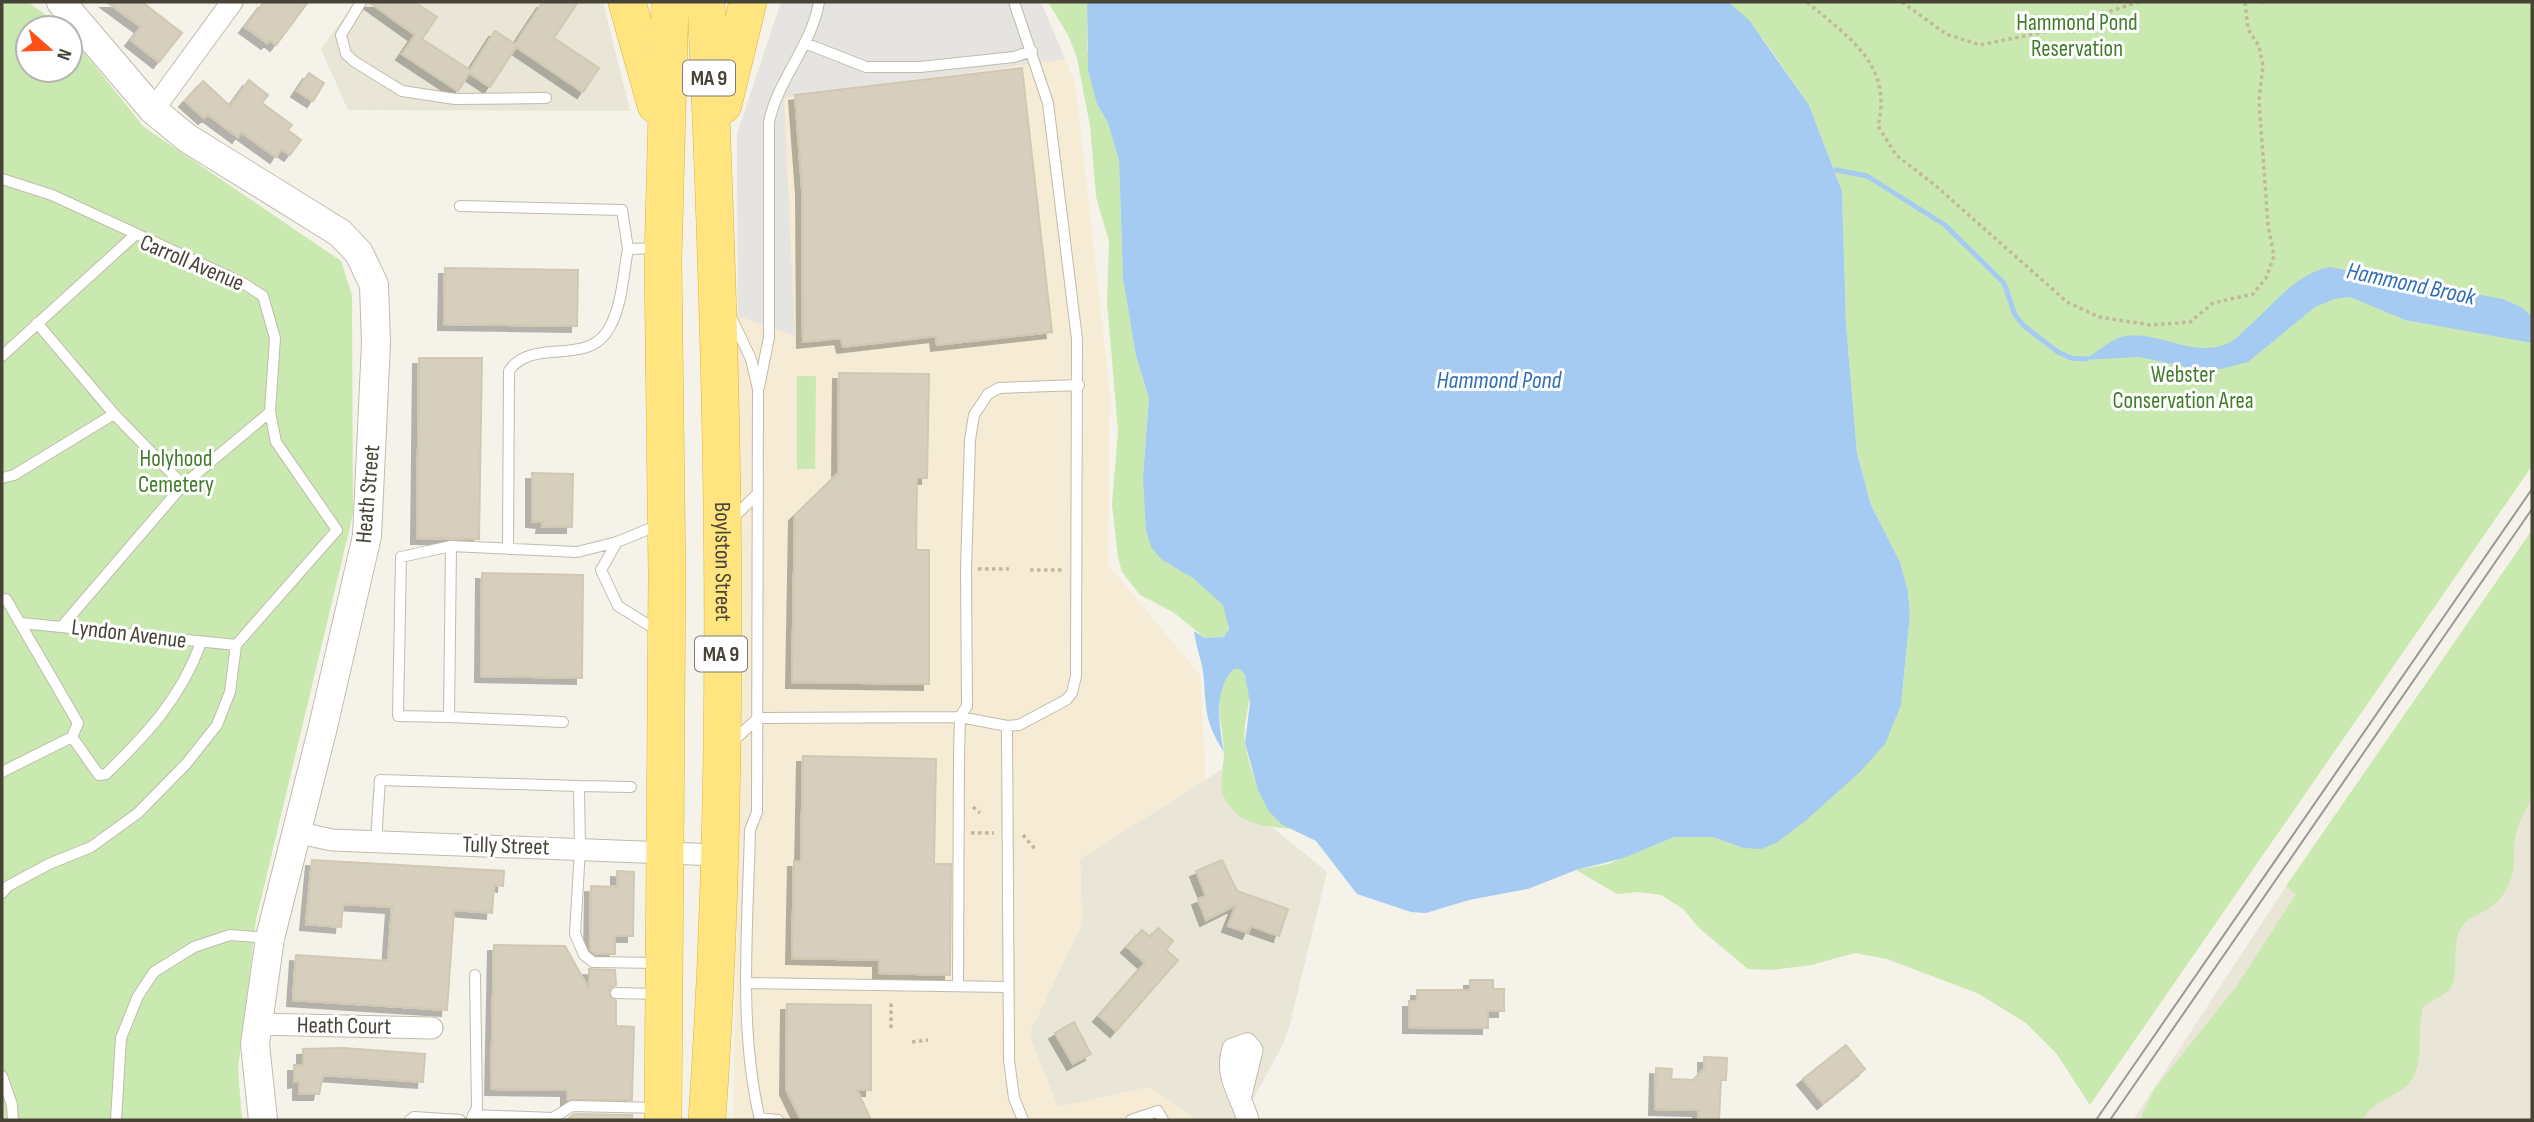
<svg xmlns="http://www.w3.org/2000/svg" width="2534" height="1122" font-family="'Sofia Sans Condensed',sans-serif">
	<defs>
		<filter id="shadow"><feDropShadow dx="-6" dy="6" stdDeviation="0" flood-color="#0004"/></filter>
	</defs>
	<rect width="100%" height="100%" fill="#f5f2e9"/>
	<path fill="#e9e5d7" d="M355,2H603L630,111L348,110L321,49Z
		M2532,767V1120H2133L2286,886L2396,963Z
		M1221,770L1241,802L1327,872L1289,1028L1282,1046L1242,1120H1196L1149,1087L1058,1107L1029,1034L1082,924L1080,859Z"/>
	<path fill="#f6ebd4" d="M781,2H1041L1075,82L1110,393L1108,564L1200,675L1206,779L1080,859L1082,923L1029,1034L1058,1107L1149,1087L1196,1120H733L739,827L737,134Z"/>
	<path fill="#cae9b1" d="M2,2H28L64,28H28V70H70V35L144,127L341,261L352,295L353,514L256,920L238,1069L242,1120H2Z
		M1048,2H1087V49L1097,104L1108,123L1119,161L1123,279L1136,356L1149,398L1143,476L1162,560C1186,574 1247,602 1224,637L1205,638L1173,612L1140,595L1122,572L1118,558L1112,505L1118,431L1107,302L1109,241L1096,197L1090,126L1077,58L1068,35Z
		M1728,2H2532V466L2090,1105L2056,1053L2026,1023L1979,994L1887,959L1855,953L1811,965L1772,970L1748,969L1699,928L1683,909L1661,895L1639,892L1617,894L1576,870L1608,864L1674,837H1712L1744,848L1776,843L1859,773L1903,685L1910,615L1908,591L1900,562L1871,505L1857,453L1846,324L1842,191L1809,105L1764,40Z
		M797,376H816L815,469H797Z
		M2532,530V793C2529,808 2522,814 2518,827C2509,852 2522,871 2500,899C2490,911 2475,913 2465,923C2449,938 2460,968 2452,986C2446,998 2430,998 2423,1008C2417,1029 2423,1054 2415,1074C2407,1095 2373,1099 2362,1120H2140L2154,1090L2236,987L2296,894L2286,886Z
		M1234,669H1240C1260,691 1241,717 1245,742C1249,771 1265,814 1292,829C1274,827 1248,826 1235,812C1213,790 1224,776 1224,752C1223,724 1210,692 1234,669Z"/>
	<path fill="#e6e4e0" d="M781,2H1041L1065,59L784,98L795,336L738,316L737,134Z"/>
	<path fill="#a5cbf2" d="M1087,2H1728L1749,20L1809,105L1842,191L1846,324L1857,453L1871,505L1900,562L1908,591L1910,615L1901,705L1885,744L1859,773L1803,823L1776,843L1761,849L1744,848L1712,837H1674L1624,858L1576,870L1528,889L1469,900L1426,913L1411,912L1357,894L1316,841L1281,824L1268,810L1258,790L1245,743L1250,703L1245,675L1240,669H1234C1213,689 1219,726 1224,752C1206,724 1206,712 1204,680C1203,663 1196,648 1194,631L1205,638L1224,637L1229,628L1223,605L1193,578L1162,560L1151,547L1146,531L1143,476L1149,398L1136,356L1123,279L1119,161L1108,123L1097,104L1088,70Z
		M2329,267L2503,299L2523,308L2532,317V343L2405,320L2350,297L2335,299L2315,307L2248,362L2221,369L2201,370L2139,357L2082,360C2097,354 2109,339 2125,336C2158,331 2193,358 2226,344C2234,341 2242,333 2248,327C2275,303 2293,276 2329,267Z"/>
	<g fill="none" stroke-linecap="round" stroke-linejoin="round">
		<path stroke="#a5cbf2" stroke-width="5" d="M1836,170L1867,176L1945,225L2004,283L2015,315L2024,326L2058,352L2071,358L2087,359"/>
	</g>
	<path fill="#d6cfbe" stroke="#d1c8b1" stroke-width="2" filter="url(#shadow)" d="M107,2H142L182,33L159,62L131,40L141,27Z
		M264,2H308L276,45L270,40L267,43L245,27Z
		M369,2H414L437,17L422,39L470,70L495,31L515,44L543,2H578L554,38L599,68L583,92L516,47L490,87L469,73L458,91L402,54L415,35Z
		M1022,68L1052,332L937,345L936,336L843,347L841,338L803,342L802,188L795,95Z
		M309,73L324,83L313,101L297,91Z
		M249,80L268,95L262,103L292,125L288,130L301,140L290,155L281,149L276,157L241,132L238,137L208,115L204,118L185,101L203,81L230,106Z
		M445,268L578,270L577,326L444,324Z
		M419,358H482L479,539L417,538Z
		M839,373L929,374L927,478H917L916,550H929V684L792,682L795,515L838,473Z
		M532,473L573,474L572,527H542L543,522L532,521Z
		M482,573L583,575L582,678L481,676Z
		M803,756L936,759L934,864H951L950,975L879,973V960L792,958L794,861H801Z
		M312,860L504,871L503,886L494,885L492,913L454,910L447,1010L293,1000L296,955L388,961L392,907L343,904L341,927L306,924Z
		M1222,860L1237,891L1288,909L1279,936L1251,926L1248,933L1228,926L1236,905L1206,920L1198,899L1206,896L1196,871Z
		M617,871L634,872L633,936H615V954H596L590,949L591,886L617,887Z
		M1158,928L1173,941L1166,950L1178,960L1116,1031L1099,1016L1145,963L1127,947L1142,930L1150,937Z
		M494,945L565,946L589,989V969L615,970L616,985L610,988L608,993L616,1001V1026L634,1027L632,1100H567V1090L491,1089Z
		M1470,980H1493V989H1504V1011H1488V1028L1409,1027V1001H1417V990H1470Z
		M787,1004L871,1005V1090H857L871,1120H801L786,1089Z
		M1074,1022L1091,1054L1073,1064L1055,1033Z
		M1846,1045L1865,1069L1823,1103L1803,1079Z
		M343,1048L425,1054L423,1082L323,1075L319,1094H299V1081L294,1082V1065H303V1049Z
		M1704,1057L1727,1058L1726,1080H1721L1719,1120H1698L1699,1110L1655,1109L1656,1068L1672,1069L1671,1079L1693,1080L1704,1069Z
		M574,1114L632,1115V1120H566Z"/>
	<g fill="none" stroke-linecap="round" stroke-linejoin="round">
		<defs>
			<path id="service" d="M361,2L341,35L346,54L355,62L402,91L455,99L546,98
				M805,43L866,67H920L1014,57L1032,51
				M2,179L52,195L243,283L263,296L275,338L270,412L276,442L337,530L236,645L230,692L217,725L186,764L138,813L91,847L49,864L8,886L2,893
				M460,206L622,210L628,249L657,248
				M731,317L751,359L758,389L757,812L750,830C748,925 738,1027 760,1120
				M37,323L114,414L183,485
				M2,356L135,235
				M759,387L769,337V122C778,79 812,45 819,2
				M2,478L14,475L114,414
				M733,518L758,493
				M508,549L509,371C531,338 583,365 606,333C622,311 623,275 628,249
				M2,600L6,599L78,723L72,737L2,772
				M22,623L236,645
				M63,625L183,485L270,412
				M660,632L618,606L601,570L617,542L661,524
				M449,717L398,716L401,557L451,546
				M563,722L449,717L451,546L577,552L617,542
				M1007,726L1009,1060L1014,1098L1023,1120
				M72,737L99,775L106,774C148,733 180,699 201,643
				M731,743L758,718L960,717L1007,726L1019,725L1066,700L1072,693L1076,676L1077,339L1048,103L1014,2
				M579,786L631,787
				M376,841L380,780L579,786L580,849L575,934L584,955L593,962L659,963
				M747,983L1006,987
				M958,986L959,756L960,717L967,706L966,569L970,440L974,415L988,394L999,388L1079,385
				M616,993L659,994
				M2,1076L12,1105L13,1120
				M473,1115L553,1118L572,1106L659,1108
				M472,1118L477,1108L475,975
				M759,1118L778,1120
				M116,1120L121,1038L138,996L154,972L194,947L230,935L270,938
				M410,1120L414,1117L460,1120
				M1131,1120L1158,1111L1163,1120"/>
			<path id="minor" d="M153,110L232,2
				M295,832L332,840L718,855
				M256,1024L432,1028
				M1241,1095L1252,1050L1247,1044L1233,1049C1224,1076 1241,1095 1248,1120"/>
			<path id="tertiary" d="M61,2L153,110L187,138L340,233L359,253L374,285L376,343L367,536L322,731L270,938L255,1044L263,1120"/>
			<g id="trunk">
				<path d="M627,2L656,105"/>
				<path id="s1" d="M706,2C723,374 733,749 707,1120"/>
				<path d="M723,105L748,2"/>
				<path d="M663,1120L667,576L663,259L670,2"/>
			</g>
		</defs>
		<use href="#service" stroke="#c0bbab" stroke-width="12"/>
		<use href="#minor" stroke="#c0bbab" stroke-width="23"/>
		<use href="#tertiary" stroke="#c0bbab" stroke-width="30"/>
		<use href="#trunk" stroke="#e0b338" stroke-width="38"/>
		<path stroke="#c2b99c" stroke-width="3.5" stroke-dasharray="3.5 3.5" stroke-linecap="butt" d="M1807,2C1849,38 1893,64 1878,126L1896,155L1936,186L2067,302L2099,317L2151,325L2190,322L2213,303L2253,294L2266,278L2274,256L2268,225L2259,101L2263,65L2259,46L2248,29L2245,2
			M1902,2L1946,34L1980,45L2049,31L2138,2
			M2260,2H2265
			M978,569H1009
			M1030,570H1063
			M973,807L980,813
			M971,833H994
			M1023,835L1035,849
			M891,1028V1001
			M912,1042L928,1040"/>
		<use href="#service" stroke="#fff" stroke-width="10"/>
		<use href="#minor" stroke="#fff" stroke-width="21"/>
		<use href="#tertiary" stroke="#fff" stroke-width="28"/>
		<use href="#trunk" stroke="#ffe480" stroke-width="37"/>
		<path stroke="#989898" stroke-width="2" d="M2096,1120L2532,489
			M2110,1120L2532,509"/>
	</g>
	<g text-anchor="middle" dominant-baseline="central" stroke-width="6" stroke-linejoin="round" paint-order="stroke">
		<g fill="#fff" stroke="#7f7b73" stroke-width="2">
			<rect x="683" y="60.5" width="52" height="35" rx="5"/>
			<rect x="695" y="636.5" width="52" height="35" rx="5"/>
		</g>
		<g font-size="21" font-weight="bold" fill="#484337">
			<text x="709" y="78">MA 9</text>
			<text x="721" y="654">MA 9</text>
		</g>
		<g font-size="23" fill="#407c29" stroke="#fff">
			<text x="2077" y="23">Hammond Pond<tspan x="2077" dy="26">Reservation</tspan></text>
			<text x="2183" y="375">Webster<tspan x="2183" dy="26">Conservation Area</tspan></text>
			<text x="176" y="459">Holyhood<tspan x="176" dy="26">Cemetery</tspan></text>
		</g>
		<g font-size="23" fill="#484337" stroke="#fff">
			<text transform="translate(192 263) rotate(23)">Carroll Avenue</text>
			<text transform="translate(368 494) rotate(-85)">Heath Street</text>
			<text stroke="none"><textPath href="#s1" startOffset="560">Boylston Street</textPath></text>
			<text transform="translate(129 634) rotate(7)">Lyndon Avenue</text>
			<text transform="translate(506 846) rotate(2)">Tully Street</text>
			<text transform="translate(344 1026) rotate(1)">Heath Court</text>
		</g>
		<g font-size="24" font-style="italic" fill="#2e6fb7" stroke="#fff">
			<text transform="translate(2411 284) rotate(12)">Hammond Brook</text>
			<text x="1499" y="380">Hammond Pond</text>
		</g>
	</g>
	<rect width="2534" height="1122" fill="none" stroke="#484337" stroke-width="7"/>
	<g transform="translate(49 49) rotate(110)"><circle r="33" fill="#ffffff" stroke="#b6b4af" stroke-width="2"/>
	<path d="M0-5L12 26L0 18L-12 26Z" fill="#fd5118"/>
	<text y="-10" font-size="19" font-weight="bold" text-anchor="middle" fill="#484337">N</text>
	</g>
</svg>
